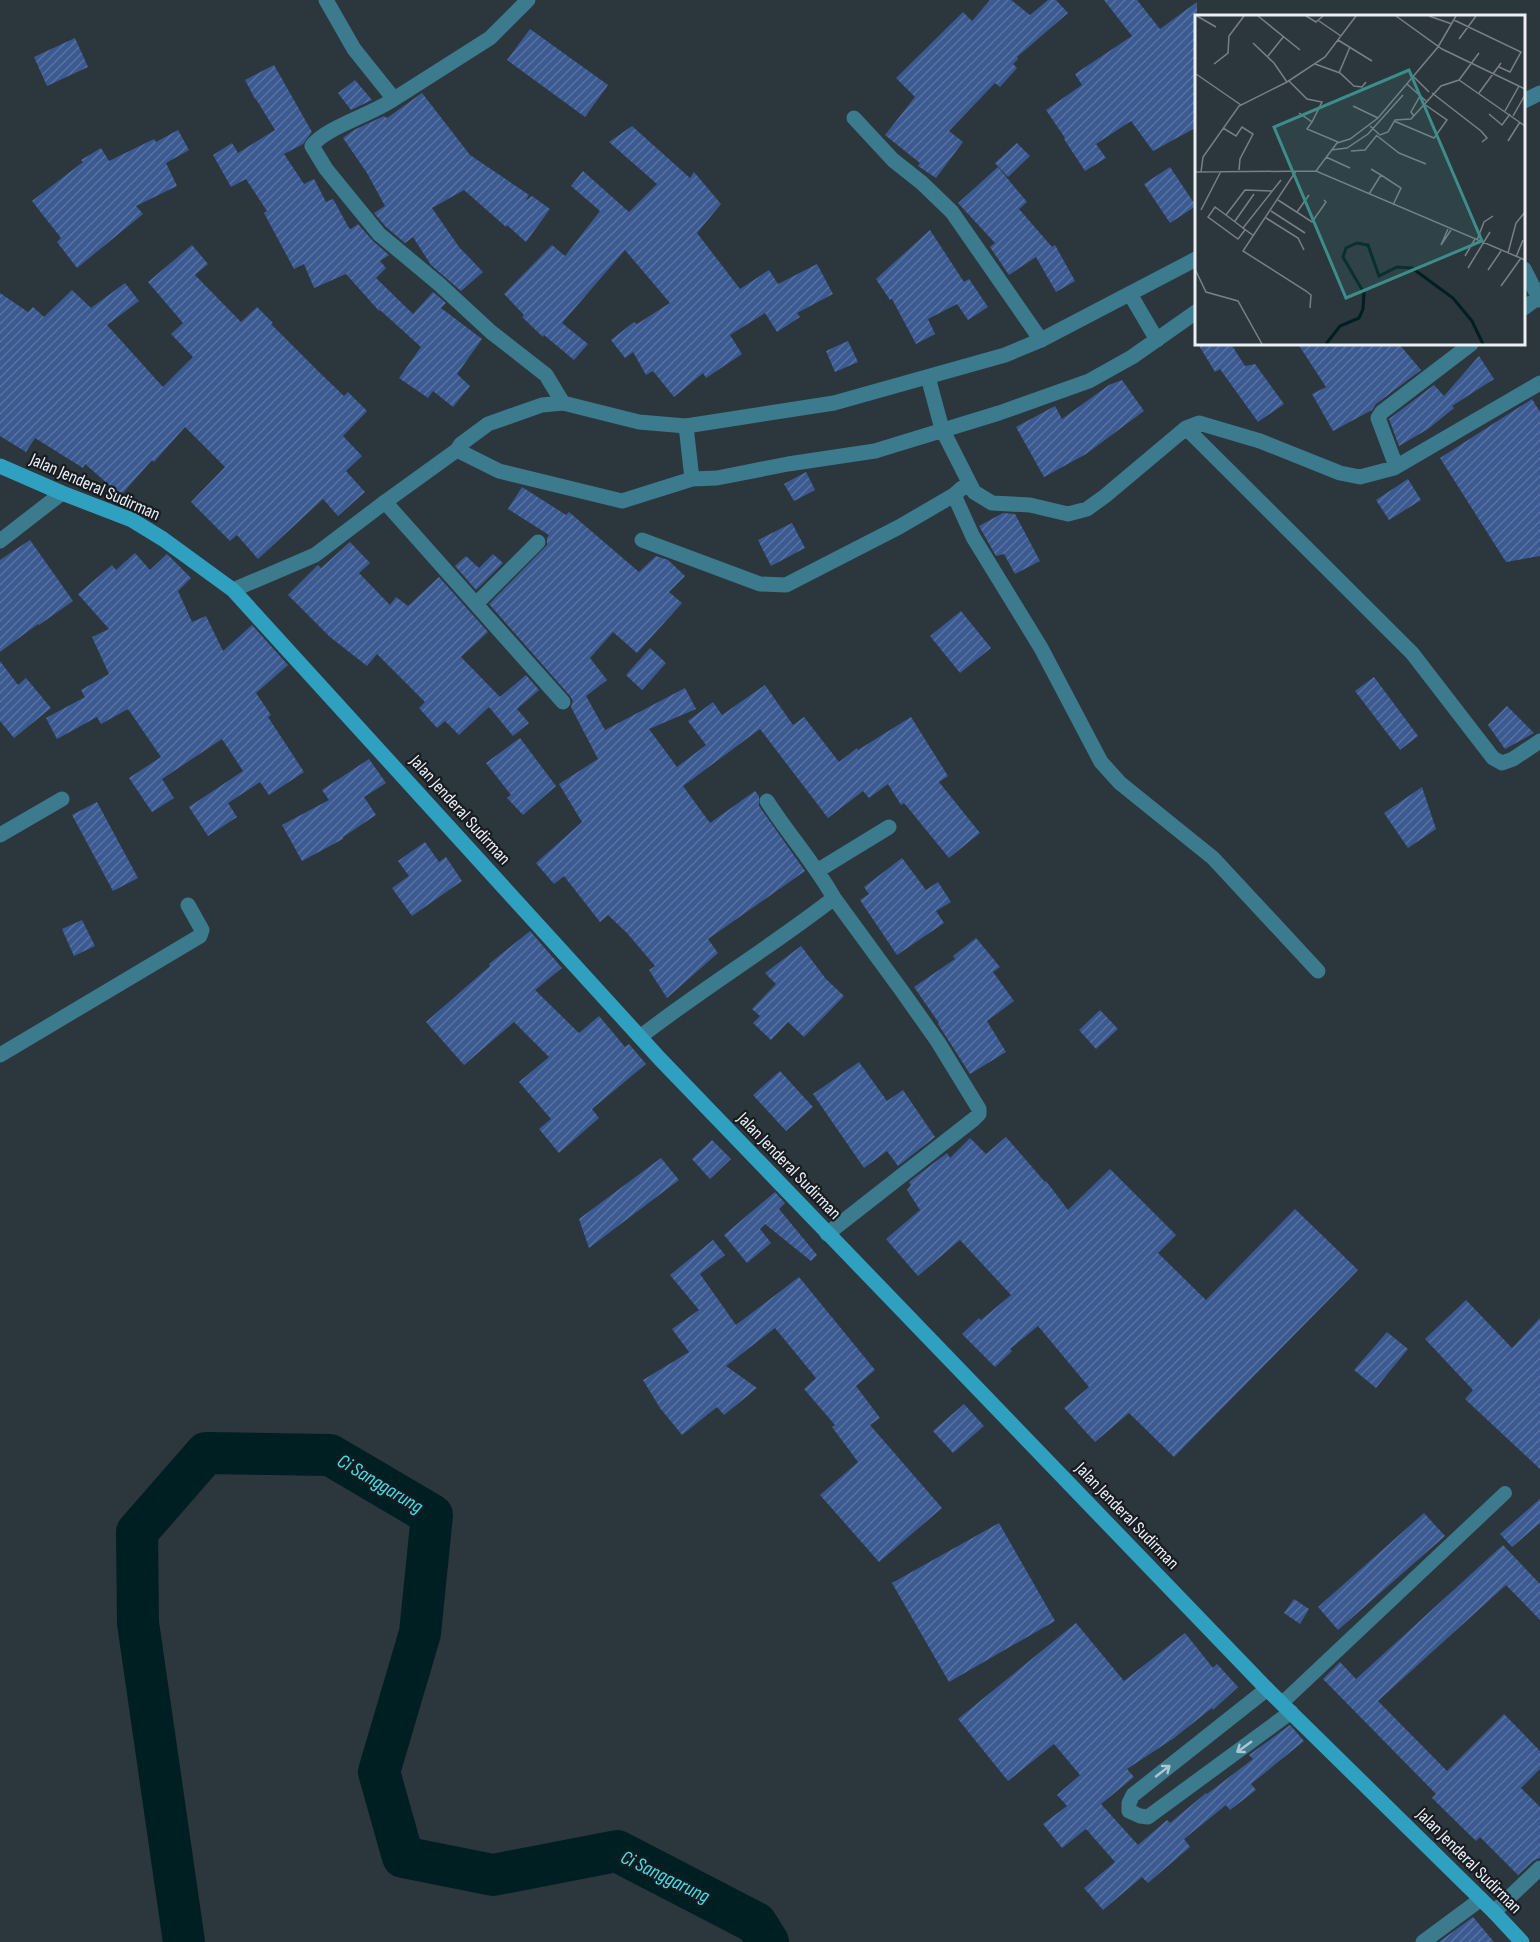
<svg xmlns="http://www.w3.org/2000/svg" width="1540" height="1942" font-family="'Sofia Sans Condensed',sans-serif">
	<defs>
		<pattern id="building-hatch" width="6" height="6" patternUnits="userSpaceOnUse" patternTransform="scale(1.5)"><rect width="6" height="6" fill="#3c5a92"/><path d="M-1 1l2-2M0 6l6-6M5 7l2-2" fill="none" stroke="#5872a2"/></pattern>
	</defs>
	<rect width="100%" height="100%" fill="#2c363d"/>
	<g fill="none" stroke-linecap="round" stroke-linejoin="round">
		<path stroke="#001f22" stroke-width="42" d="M184,1942L138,1623L137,1532L206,1453L330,1455L432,1515L420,1633L379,1772L403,1857L493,1875L617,1851L756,1923L768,1942"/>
	</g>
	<path fill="url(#building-hatch)" d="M990,0H1011L1030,15L1048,0H1056L1068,13L1017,57L1018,59L1013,64L1017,68L1000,87L995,83L949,131L963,142L936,178L918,166L920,163L885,135L915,97L896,78L963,12L972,21Z
		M1104,0H1137L1160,29L1197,2V127L1153,151L1131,121L1096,144L1106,158L1085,171L1064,139L1065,138L1046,110L1082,85L1075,74L1132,36Z
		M530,29L608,85L585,117L507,60Z
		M75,38L88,67L47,86L34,57Z
		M274,65L312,132L303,144L284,154L304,184L314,179L326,202L333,199L349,228L351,229L358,224L373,241L389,255L380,261L386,268L376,278L413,314L433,292L446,303L441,308L482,339L457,374L470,386L453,407L433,391L428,398L399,378L421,347L380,310L379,311L346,274L314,288L304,264L294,269L264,213L267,211L246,179L231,187L213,155L232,143L238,153L275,130L256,99H255L245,80Z
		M355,80L372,100L351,110L338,93Z
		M422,93L470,155L529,195L525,201L532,196L550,209L526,242L507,225L506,227L464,190L432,208L459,247L483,272L461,291L431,265L413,237L405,243L386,227L374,213L385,206L367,173L343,138L354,130L384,116L387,118Z
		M632,126L690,178L694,172L721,204L697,233L740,289L769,270L778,284L817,264L833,294L797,313L800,317L777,332L765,313L730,335L742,354L706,378L703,373L674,397L653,371L646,375L633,352L625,358L611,340L634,322L637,324L670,303L625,250L562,323L588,344L574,360L544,335L543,337L522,317L524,315L504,294L552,245L565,256L600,211L571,186L583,171L629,212L657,184L609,142Z
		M178,130L189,150L166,163L177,186L136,206L143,214L77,268L57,242L61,238L32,201L83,162L81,160L101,148L109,161L154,139L156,142Z
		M1017,143L1030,156L1008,177L995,163Z
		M998,167L1027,202L1019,209L1052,247L1055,245L1075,281L1056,292L1036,257L1009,275L990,247L995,243L958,203Z
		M1170,167L1196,206L1170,223L1144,184Z
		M930,230L964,282L969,279L988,307L968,320L957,304L928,319L935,334L916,344L892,299L890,300L876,279Z
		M192,245L208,264L195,275L241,322L257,307L273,323L271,324L320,373L344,396L348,392L367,411L343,436L362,456L346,471L365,492L338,516L323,499L258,559L237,535L230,541L191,502L225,467L185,427L154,462L152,460L121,495L85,464L83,468L35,438L26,452L0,436V293L28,312L33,307L44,317L72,290L91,308L125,283L139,301L107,325L163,387L193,357L171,334L183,323L148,282Z
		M848,341L858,362L835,372L826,351Z
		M1198,344H1231L1245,366L1255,364L1284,404L1258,422L1220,369L1215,372Z
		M1298,344H1399L1421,370L1376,404L1372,410L1333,431L1312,394L1326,387Z
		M1479,356L1494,379L1452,406L1454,408L1428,429L1399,446L1389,419L1434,385L1444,396Z
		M1122,380L1144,411L1086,454L1044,477L1016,427L1055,406L1062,419L1109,385Z
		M1532,399L1540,412V556L1506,562L1440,458Z
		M806,472L815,490L794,501L784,484Z
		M1408,479L1421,500L1389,520L1376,500Z
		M522,487L566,515L569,512L639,572L656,556L668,560L685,576L669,592L682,603L637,653L613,632L590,658L607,680L586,696L605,730L685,688L696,709L649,729L677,767L706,745L688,721L713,702L722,715L765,685L793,725L804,717L839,762L857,748L858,750L911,717L948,776L939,782L980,833L949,858L904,803L901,805L888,784L869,798L863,791L828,818L760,729L683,786L710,823L755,791L759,796V806L805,871L708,939L718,953L667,998L649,970L655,966L627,933L608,915L600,922L564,876L554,884L536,863L582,822L559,784L598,759L571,707L573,701L570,696L489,604L547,545V538L549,535L508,509Z
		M1003,513L1015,514L1040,561L1015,574L1004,554L996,556L979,526Z
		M792,523L805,548L771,566L758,540Z
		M30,540L73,601L39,625L38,624L0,652V560Z
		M350,542L370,563L359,573L390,605L396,597L408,606L439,577L488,632L461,657L500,697L489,706L526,675L539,690L517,709L529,723L513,736L489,707L459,735L445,721L437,728L419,708L425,702L377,654L367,666L330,637L288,595L318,565L321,568Z
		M135,553L150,570L167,554L191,578L178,591L192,622L206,616L223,651L252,625L288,665L256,693L271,715L268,717L304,772L269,795L260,782L228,803L237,817L208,836L189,807L243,771L222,739L162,779L174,798L152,812L129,778L161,757L128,709L101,724L97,717L57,739L46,718L85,697L81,690L109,674L92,637L109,629L78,594L112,565L116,570Z
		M493,554L503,563L476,590L455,566L466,556L479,568Z
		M961,611L991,648L960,673L930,636Z
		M650,648L666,663L642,690L626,675Z
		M0,661L18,685L26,678L51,708L14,738L0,721Z
		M1374,677L1418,736L1400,750L1355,691Z
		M1507,706L1534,733L1505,749L1488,725Z
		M520,738L556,786L523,815L507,798L511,795L486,763Z
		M369,759L386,783L364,797L376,815L343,837V839L302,861L282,825L329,800L322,790Z
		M1422,787L1436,829L1408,848L1384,813Z
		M97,802L138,878L113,891L72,815Z
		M425,842L439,862L446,857L462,881L412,916L392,888L409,876L398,861Z
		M902,858L926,890L938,882L951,902L936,911L944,923L897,955L860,900L869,894L864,887Z
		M82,920L95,946L74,956L62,929Z
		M530,931L562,968L535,990L579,1033L599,1016L625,1047L629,1044L646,1064L592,1109L599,1118L559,1153L539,1129L551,1119L519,1082L549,1057L514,1022L464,1065L426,1022L490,966L489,964Z
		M976,938L1000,967L993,972L1014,1001L987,1021L1006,1052L970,1074L938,1024L939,1023L914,987L955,959L953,956Z
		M801,946L826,979L844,996L804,1037L788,1022L771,1040L753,1023L760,1016L752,1009L776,984L765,973Z
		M1100,1010L1118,1029L1096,1049L1079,1030Z
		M859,1062L887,1101L903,1090L935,1137L898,1166L887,1151L864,1168L813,1094Z
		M780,1071L813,1107L786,1131L753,1095Z
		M1006,1137L1045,1182L1046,1181L1068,1210L1110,1169L1176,1235L1158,1253L1206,1300L1295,1209L1358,1270L1174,1457L1129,1413L1095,1442L1064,1408L1089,1387L1038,1326L1010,1349L1012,1351L995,1367L962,1334L979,1318L981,1320L1011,1295L960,1240L918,1276L886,1239L920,1210L907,1190L911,1185L909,1182L947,1153L950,1158L970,1138L986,1154Z
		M712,1140L731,1159L710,1179L692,1159Z
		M661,1158L679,1180L589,1248L579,1219Z
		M775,1192L785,1203L779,1209L817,1255L811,1261L765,1224L760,1229L771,1243L747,1263L724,1235Z
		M713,1240L725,1255L700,1274L736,1325L799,1277L875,1370L856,1386L880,1418L870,1425L942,1508L879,1562L820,1495L858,1462L832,1427L835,1425L804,1389L816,1378L775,1328L726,1366L757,1388L724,1415L717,1407L682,1435L660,1408L643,1380L689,1352L672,1329L699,1310L670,1275Z
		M1466,1300L1512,1348L1540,1318V1469L1465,1399L1473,1390L1425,1339Z
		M1387,1332L1408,1349L1376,1388L1354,1370Z
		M964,1404L984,1426L953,1453L933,1431Z
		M1540,1499V1523L1512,1547L1500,1534Z
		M1424,1513L1445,1536L1338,1630L1318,1607Z
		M999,1523L1055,1621L949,1682L892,1583Z
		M1503,1545L1540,1584V1620L1506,1585L1378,1701L1447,1771L1504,1714L1540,1751V1769L1521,1788L1540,1807V1858L1533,1861L1518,1875L1480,1837L1476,1841L1432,1798L1436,1794L1323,1679L1340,1662L1356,1679Z
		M1294,1599L1309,1609L1300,1624L1284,1613Z
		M1076,1623L1124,1681L1185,1633L1213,1668L1217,1664L1238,1687L1213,1710L1212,1708L1174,1738L1127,1769L1134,1777L1101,1804L1138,1845L1167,1820L1170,1823L1206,1793L1207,1794L1253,1759L1249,1755L1290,1725L1304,1741L1251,1784L1256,1790L1230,1810L1226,1805L1184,1839L1190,1847L1148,1883L1142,1877L1103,1910L1084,1888L1115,1862L1086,1829L1062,1848L1043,1824L1067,1806L1057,1795L1080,1775L1054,1744L1008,1781L958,1719Z
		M1473,1917L1494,1942H1439Z"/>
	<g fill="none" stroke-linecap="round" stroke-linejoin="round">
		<path stroke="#3c7a8e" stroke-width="14" d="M1282,1703L1505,1493"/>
		<path stroke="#3c7a8e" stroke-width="15" d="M326,0L354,49L394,99C373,114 324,128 312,146L326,169L379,234L439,284L491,332L546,375L563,403
			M394,99L490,38L528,0
			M854,118L893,160L922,183L952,212L1041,340
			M1524,269L1540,300
			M1130,294L1157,340
			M1524,308L1539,297
			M928,377L942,429L974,492L992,503L1030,505L1068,514L1087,509L1105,496L1186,428L1199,423L1260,441L1340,473L1360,477L1394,468L1540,383
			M686,426L692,479
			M1186,428L1412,653L1493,758L1502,763L1513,759L1540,741
			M457,450L499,471L622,501L692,479L717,478L788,464L875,451L999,413L1089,381L1132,357L1196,312
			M1396,466L1378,418L1382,412L1471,344
			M954,495L973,537L1041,648L1101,762L1120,783L1213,858L1318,971
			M385,502L563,702
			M642,540L760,584L786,585L899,527L954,495L962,488
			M0,541L62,493
			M476,604L538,542
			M0,835L62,799
			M817,871L889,827
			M640,1037C703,988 771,947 834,898C815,864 788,834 767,801
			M0,1055L200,936L202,930L188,905
			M827,1234L974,1119L979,1114V1109L938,1042L902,991L834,898
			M1267,1689L1133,1795L1129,1803V1811L1140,1816L1148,1817L1291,1712
			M1494,1912L1540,1868
			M1423,1942L1481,1899"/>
		<path stroke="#3c7a8e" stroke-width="15" d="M1524,101L1540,93
			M233,590L315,555L385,502L457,450L461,444L488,424L542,405L563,403L639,422L686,426L834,403L1005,355L1041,340L1196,259"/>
		<path stroke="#30a0c1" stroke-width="15" d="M0,466L62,493L132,520L163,539L233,590L660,1059L1267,1689L1494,1912L1522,1942"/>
	</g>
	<defs><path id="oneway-shaft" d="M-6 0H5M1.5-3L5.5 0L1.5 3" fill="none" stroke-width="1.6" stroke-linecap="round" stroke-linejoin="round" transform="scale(1.5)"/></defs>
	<g stroke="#adc7d1">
		<use href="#oneway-shaft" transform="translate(1244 1747) rotate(144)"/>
		<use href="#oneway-shaft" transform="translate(1163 1771) rotate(-38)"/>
	</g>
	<g text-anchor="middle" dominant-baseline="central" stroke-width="4.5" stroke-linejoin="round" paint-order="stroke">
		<g font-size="18" fill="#eaf0f5" stroke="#181c20">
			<text transform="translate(95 487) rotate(24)">Jalan Jenderal Sudirman</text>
			<text transform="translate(460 810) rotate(48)">Jalan Jenderal Sudirman</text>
			<text transform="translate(789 1166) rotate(46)">Jalan Jenderal Sudirman</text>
			<text transform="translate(1127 1516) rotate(46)">Jalan Jenderal Sudirman</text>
			<text transform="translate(1469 1861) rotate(45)">Jalan Jenderal Sudirman</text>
		</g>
		<g font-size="20" font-style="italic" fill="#3fe0eb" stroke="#181c20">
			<text transform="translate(380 1484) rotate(31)">Ci Sanggarung</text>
			<text transform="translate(665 1877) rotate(26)">Ci Sanggarung</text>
		</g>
	</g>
	<g transform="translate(1195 15)">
		<rect width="330" height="330" fill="#2c363d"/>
		<path fill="none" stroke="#001f22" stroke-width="3" d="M131,329L145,311L164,303L168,294L169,278L148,242L151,233L162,228L173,230L184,261L202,252L217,253L258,283L277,306L288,329"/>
		<path fill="none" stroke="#788087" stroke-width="1.5" d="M2,1L21,12M63,1L105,35M111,1L121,7L128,1M201,1L247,34L330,74M234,1L257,9M259,5L326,37L315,57L304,52M124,6L146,21M264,24L281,1M143,25L177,46M58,28L79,48L92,67M73,41L89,21M19,49L33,38L34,21L49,1M120,49L145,58L159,71L167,72L171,67M144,58L155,32M1,59L46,90M219,62L234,77M264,65L330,111M94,66L112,84L127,87L117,107M212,69L231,86M237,78L286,116L292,123L287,127M284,78L306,48M158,91L183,103M310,96L324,71M104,98L117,107L112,114L143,127M294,99L307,110L315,99M219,101L216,97L225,81M318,101L330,80M199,106L239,123L252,105L229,89M175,111L185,120L193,117L200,105L216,104L246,71L264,65L284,38M28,113L41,121L47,112L58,119L45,144L44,155M181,120L204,138L231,149M313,126L325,107M136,135L152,133L173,119L208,80M156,136L170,135L182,120M131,142L155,153M101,156L48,236L111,276L116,280L115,293M121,156L142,128L155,124L183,103L243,32L261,1M0,157L121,156L330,245M6,157L8,142L44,91L92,67L130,42L161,1M186,160L206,173L198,190M174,179L186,160L176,154M83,185L117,207L131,187L129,185M6,195L26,156M76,196L110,218M102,197L114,180M31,200L48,213M71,203L103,223L109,235M40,206L59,179M253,214L246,230L256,215M50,215L43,224L13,202L20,192L31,200L50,175L78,176M59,221L48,213L86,165M282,225L289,207L298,201M313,238L321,208L330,197M270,241L280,224M321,242L328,225M273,253L295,217M0,254L11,277L43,286L67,329M293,255L306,236M306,271L326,243"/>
		<path fill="#3b8e89" fill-opacity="0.15" stroke="#3b8e89" stroke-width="3" d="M214,55L287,226L151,283L79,112Z"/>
		<rect width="330" height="330" fill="none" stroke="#eaf0f5" stroke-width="3"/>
	</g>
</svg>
